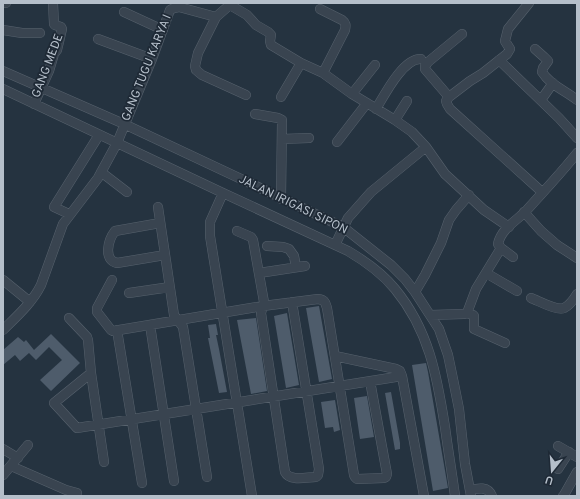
<svg xmlns="http://www.w3.org/2000/svg" width="580" height="499" font-family="Overpass,sans-serif">
	<rect width="100%" height="100%" fill="#253340"/>
	<path fill="#4e5c6b" d="M319,306L332,379L319,382L306,308Z
		M287,313L299,385L286,388L274,316Z
		M256,318L267,391L251,394L237,320Z
		M216,324L218,335H216L219,349L227,392L219,393L208,338H210L208,325Z
		M51,334L80,363L51,391L40,380L62,360L49,347L36,360L29,353L20,361L15,355L3,365V350L18,337L24,342L26,340L34,350Z
		M426,363L428,372L448,488L433,491L412,365Z
		M391,392L400,443V449L395,450L385,393Z
		M367,396L374,437L360,439L354,398Z
		M335,400L340,430L334,432L333,427L325,428L321,402Z"/>
	<g fill="none" stroke-linecap="round" stroke-linejoin="round">
		<defs>
			<path id="minor" d="M3,3H6
				M232,3L216,17L198,53L195,66L196,70L202,75L246,95
				M529,3L508,29L505,41L510,49L507,54L483,73L470,81L449,97L446,101L447,104L450,109L542,192
				M230,5L247,15L256,25L268,32L271,35L270,41L271,45L301,63L323,73L352,94L395,120L412,132L426,147L445,174L484,210L509,227
				M320,9L342,20C346,23 346,25 345,30L323,73
				M124,12L163,30
				M3,30L22,33H40
				M98,39L152,59
				M535,49L544,57L548,61L543,68L542,72C550,85 566,91 577,100
				M499,60L559,118L577,138
				M3,71L124,124L343,227L391,265L405,279L415,292L439,329L448,355L453,379L459,409L465,464L471,496
				M3,89L223,193L348,251C365,261 382,273 395,289C429,330 437,376 445,427C448,450 452,473 455,496
				M352,94L375,65
				M281,97L301,63
				M449,97L425,69V66L428,62L462,34
				M541,100L553,83
				M34,104L49,71L54,54L57,50L62,29L61,27L55,25L54,24L53,3
				M376,109C384,96 403,58 421,59
				M255,114L278,118L282,120L281,199
				M395,120L407,101
				M282,139L309,138
				M337,142L367,103
				M101,172L127,192
				M223,193L210,222V236L252,496
				M158,207L174,315L183,327L207,477
				M524,212L541,231L557,245L577,258
				M69,214L54,207L99,135
				M160,223L115,231C108,240 103,260 117,263L165,255
				M237,231L251,237L253,240L264,302L261,313L285,472C290,482 307,477 316,477L318,475L319,469L292,302
				M335,245L348,218L371,192L426,147
				M267,246L283,247L289,249L294,256L296,267
				M513,257L501,248L498,244C501,229 516,221 526,211C543,192 561,173 577,153
				M259,273L305,266
				M486,273L517,291
				M3,280L30,302
				M112,280L97,308V312L111,330L113,331L263,306L318,299C325,300 325,302 327,308L354,475L355,477L357,479L384,478L386,477L387,474L370,381
				M415,292L425,275L441,243L449,220L456,210L469,195
				M129,293L170,287
				M531,298C539,301 557,311 564,308C570,305 574,299 577,294
				M467,313L473,315L474,316V329L505,343
				M430,315L464,314L467,313L476,289L501,248
				M69,318L87,337L88,340L91,373L104,462
				M150,325L174,481
				M3,330C17,316 32,303 41,285L63,224L98,178L117,143L152,59L170,10L174,8L179,7L216,17
				M117,330L142,483
				M335,356L396,369L400,371L402,376L424,496
				M91,373L54,403L77,428L402,376
				M558,446L577,457
				M3,449L18,458
				M11,466L66,490L77,493
				M558,469L569,452
				M3,475L28,445
				M470,490C478,488 488,486 492,496
				M563,496L564,495L577,472"/>
		</defs>
		<use href="#minor" stroke="#57626d" stroke-width="10"/>
		<use href="#minor" stroke="#394450" stroke-width="9"/>
	</g>
	<g text-anchor="middle" dominant-baseline="central" stroke-width="3.5" stroke-linejoin="round" paint-order="stroke">
		<g font-size="12" fill="#b5bfca" stroke="#1e2935">
			<text transform="translate(48 66) rotate(-69)">GANG MEDE</text>
			<text transform="translate(147 68) rotate(-68)">GANG TUGU KARYA I</text>
			<text transform="translate(293 205) rotate(26)">JALAN IRIGASI SIPON</text>
		</g>
	</g>
	<rect width="580" height="499" fill="none" stroke="#b5bfca" stroke-width="8"/>
	<g transform="translate(552 471) rotate(197)" stroke="#1e2935" stroke-width="3" paint-order="stroke">
	<path d="M0-3L7 15L0 10L-7 15Z" fill="#b5bfca"/>
	<text y="-6" font-size="11" font-weight="bold" text-anchor="middle" fill="#b5bfca">U</text>
	</g>
</svg>
